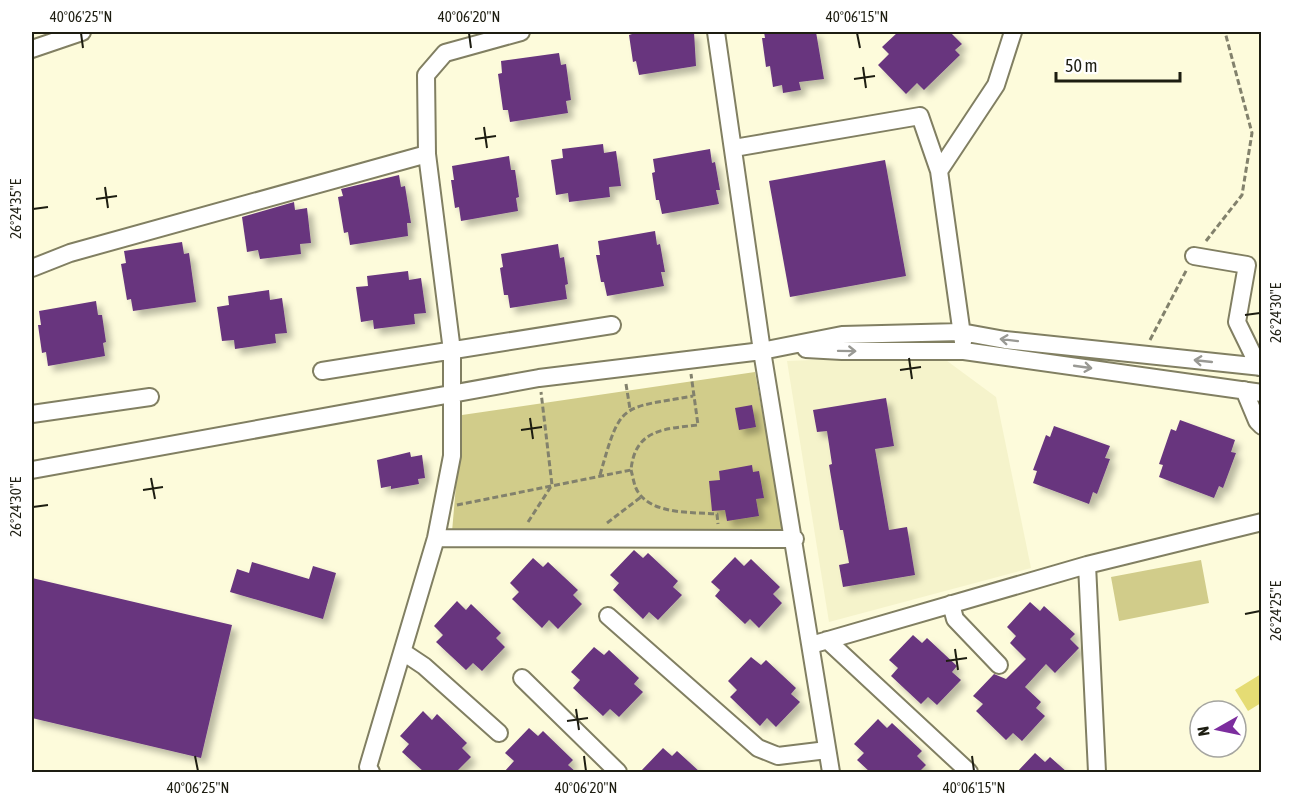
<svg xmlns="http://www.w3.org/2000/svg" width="1293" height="804" font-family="'Asap Condensed',sans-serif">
	<defs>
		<filter id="shadow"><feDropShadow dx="5.5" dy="5.5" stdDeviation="3" flood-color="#0004"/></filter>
	</defs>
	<rect width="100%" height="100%" fill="#fdfbdb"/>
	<path fill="#f5f3cb" d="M939,355L996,397L1031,568L829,622L787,361Z"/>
	<path fill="#d1cc8a" d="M755,372L784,532H452L462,415Z
		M1201,560L1209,603L1119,621L1111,577Z"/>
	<path fill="#e5dc74" d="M1261,674V703L1248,711L1235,690Z"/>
	<path fill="#67357e" filter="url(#shadow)" d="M631,32H694L696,66L639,75L636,61L633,62L629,35L632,34Z
		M764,32H816L824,79L799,82L801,90L783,93L782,85L773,87L770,66L766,67L762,38H765Z
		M898,32H950L962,44L955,50L960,55L924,90L917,83L906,94L878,65L889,54L882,47Z
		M559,53L561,65L566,64L571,100L566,101L568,113L510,122L508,110H503L498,74L502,73L501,61Z
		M603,144L604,153L616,151L621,186L609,187L610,197L569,202L568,193L556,195L551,160L563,158L562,149Z
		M710,149L712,163L715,162L720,190H716L719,204L662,214L659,200H656L652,173L655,172L653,159Z
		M509,156L511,170H515L519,197L516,198L518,211L461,221L459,207L455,208L451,180H454L452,166Z
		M885,160L906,276L790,297L769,181Z
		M399,175L401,187L405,186L411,223H407L408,236L350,245L348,232L344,233L338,197L343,196L341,189Z
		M294,202L295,210L307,208L311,243L300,244L301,254L260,259L258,250L247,252L242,217Z
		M655,231L657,245L660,244L665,272H661L664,286L607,296L604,282H601L596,255H600L598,241Z
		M182,242L184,254L189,253L196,302L133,311L131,299L127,300L121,264L126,263L124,251Z
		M558,244L560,258L564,257L568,284L565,285L567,299L510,308L508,295H504L500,268L503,267L501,254Z
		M408,271L409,280L421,278L426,313L414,314L415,324L374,329L373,320L361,322L356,287L368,286L367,276Z
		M269,290L270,300L282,298L287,333L275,334L276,343L235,349L234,340L222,341L217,307L229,305L228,296Z
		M96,301L98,315H102L106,342L103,343L105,356L48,366L46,352L42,353L38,325H41L39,311Z
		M886,398L894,446L875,449L889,530L907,527L915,575L843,587L839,565L849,563L843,530H840L829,465L832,464L827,431L817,432L813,410Z
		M752,405L756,427L739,430L735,408Z
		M1180,420L1235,440L1231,452L1236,453L1223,488L1219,486L1214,498L1159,477L1163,465L1159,464L1171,429L1176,431Z
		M1054,426L1110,446L1105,458L1110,459L1097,494L1093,492L1089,504L1033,483L1037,471L1033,470L1046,435L1050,437Z
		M410,452L411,457L422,455L425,478L418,479L419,484L391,489V486L381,488L377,460Z
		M752,465L753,472L759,471L764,498L756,499L759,516L727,521L725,510L712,511L709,481L720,480L719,471Z
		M634,550L643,558L648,553L678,581L673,587L682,595L658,620L649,612L643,619L613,590L619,583L610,575Z
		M735,557L744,566L751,559L780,587L773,594L782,603L759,628L750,619L745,624L715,596L720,590L711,582Z
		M533,558L543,567L548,562L578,590L573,595L582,604L558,629L549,620L542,628L512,599L519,592L510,583Z
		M252,562L309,579L313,566L336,573L323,619L230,592L237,569L249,573Z
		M32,578L232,625L201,758L32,718Z
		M457,601L466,610L471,604L501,633L496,638L505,647L482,671L473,663L466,670L436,642L443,635L434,626Z
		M1030,602L1040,611L1044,606L1075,634L1070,639L1079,648L1055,673L1046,664L1025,687L1041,702L1036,708L1045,716L1022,741L1013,733L1006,740L976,711L983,704L973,696L994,674L1006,679L1026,659L1010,643L1016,636L1007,627Z
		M913,635L922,643L927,638L957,666L952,672L961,680L937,705L928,697L921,704L891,676L898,668L889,660Z
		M594,647L604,655L609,650L639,678L634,684L643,692L619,717L610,709L603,716L573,688L580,680L571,672Z
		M751,657L761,665L766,660L796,688L791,694L800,702L776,727L767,718L760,726L730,697L737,690L728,681Z
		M423,711L432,720L437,714L467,743L462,748L471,757L456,772H424L402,752L409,744L400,736Z
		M878,719L887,728L892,723L922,751L917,756L926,765L919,772H870L857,760L864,753L854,744Z
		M529,728L538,736L543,731L573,760L568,765L576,772H504L514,761L505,753Z
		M663,748L672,756L677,751L700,772H640Z
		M1035,753L1045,762L1050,757L1067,772H1017Z"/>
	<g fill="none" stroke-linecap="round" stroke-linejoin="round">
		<defs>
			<path id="minor" d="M716,32L762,351L831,772
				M32,49L82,32
				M734,148L920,116L939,171L963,342
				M939,171L996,85L1013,32
				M1194,256L1247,265L1237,322L1259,367
				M32,268L70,253L427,154
				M806,349L842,351H964L1262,393
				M322,371L612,325
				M1244,390L1257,421L1262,426
				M32,414L150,397
				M32,470L539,378L762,351L842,335L961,332L1005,340L1262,367
				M436,538L795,539
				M1087,565L1097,772
				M951,604L955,619L999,665
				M608,616L758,748L778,756L827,750
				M827,640L969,772
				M811,645L1087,565L1262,522
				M403,652L424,666L499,733
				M522,678L618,772
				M371,772L368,767L436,538L452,456V351L427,154L426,75L445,53L521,32"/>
		</defs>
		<use href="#minor" stroke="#817f62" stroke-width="20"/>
		<path stroke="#82816c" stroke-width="3" stroke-dasharray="6 3" stroke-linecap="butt" d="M1206,241L1242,195L1252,133L1225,32
			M1150,340L1187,269
			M626,384L630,409
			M631,470C633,477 634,486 638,492C653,515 693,512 717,514L718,524
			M600,475C621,401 620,409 693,396
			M457,505L631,470C635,429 664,429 698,425L691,374
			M528,522L552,485L541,392
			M607,523L641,497"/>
		<use href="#minor" stroke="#fff" stroke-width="16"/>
	</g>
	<defs><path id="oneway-shaft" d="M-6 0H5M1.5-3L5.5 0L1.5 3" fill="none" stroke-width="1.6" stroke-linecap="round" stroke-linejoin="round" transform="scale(1.5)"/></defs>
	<g stroke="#999994">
		<use href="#oneway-shaft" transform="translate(1009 340) rotate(-173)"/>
		<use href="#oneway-shaft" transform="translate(847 351) rotate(1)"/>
		<use href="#oneway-shaft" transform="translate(1203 361) rotate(-174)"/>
		<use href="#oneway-shaft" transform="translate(1083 367) rotate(8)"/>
	</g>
	<path fill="none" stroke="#1d1d11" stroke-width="2" d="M81,33L83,48M469,33L471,48M857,33L860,48M863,67L866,88M854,79L875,76M484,127L487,148M475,139L496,136M105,187L108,208M96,199L117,196M33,209L48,207M1245,315L1260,313M909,358L912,379M900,370L921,367M530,418L533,439M521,430L542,427M151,478L155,499M143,490L163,487M33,507L48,505M1245,614L1260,611M955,649L958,670M946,661L967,658M576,709L579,730M567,721L588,718M195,756L198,771M584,756L586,771M972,756L974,771"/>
	<rect width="1293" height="804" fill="none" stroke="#ffffff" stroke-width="66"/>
	<g transform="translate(1218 729) rotate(261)"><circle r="28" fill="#ffffff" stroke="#a5a5a0" stroke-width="1.5"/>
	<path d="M0-4.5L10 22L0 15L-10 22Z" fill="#7c2d9e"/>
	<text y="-9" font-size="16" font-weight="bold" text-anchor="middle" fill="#1d1d11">N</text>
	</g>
	<path d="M1056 72v9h124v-9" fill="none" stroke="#1d1d11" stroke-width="3"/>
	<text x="1065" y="72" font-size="18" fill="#1d1d11" stroke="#ffffff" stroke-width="4.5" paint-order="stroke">50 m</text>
	<rect x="33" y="33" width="1227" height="738" fill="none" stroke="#1d1d11" stroke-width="2"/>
	<g font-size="15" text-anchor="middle" fill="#1d1d11">
		<text x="81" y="22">40°06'25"N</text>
		<text x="469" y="22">40°06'20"N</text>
		<text x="857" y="22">40°06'15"N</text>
		<text transform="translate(16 209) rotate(-90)" y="5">26°24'35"E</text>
		<text transform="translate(1276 313) rotate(-90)" y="5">26°24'30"E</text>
		<text transform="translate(16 507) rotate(-90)" y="5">26°24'30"E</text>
		<text transform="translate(1276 611) rotate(-90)" y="5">26°24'25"E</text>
		<text x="198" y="793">40°06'25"N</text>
		<text x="586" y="793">40°06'20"N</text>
		<text x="974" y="793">40°06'15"N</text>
	</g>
</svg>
